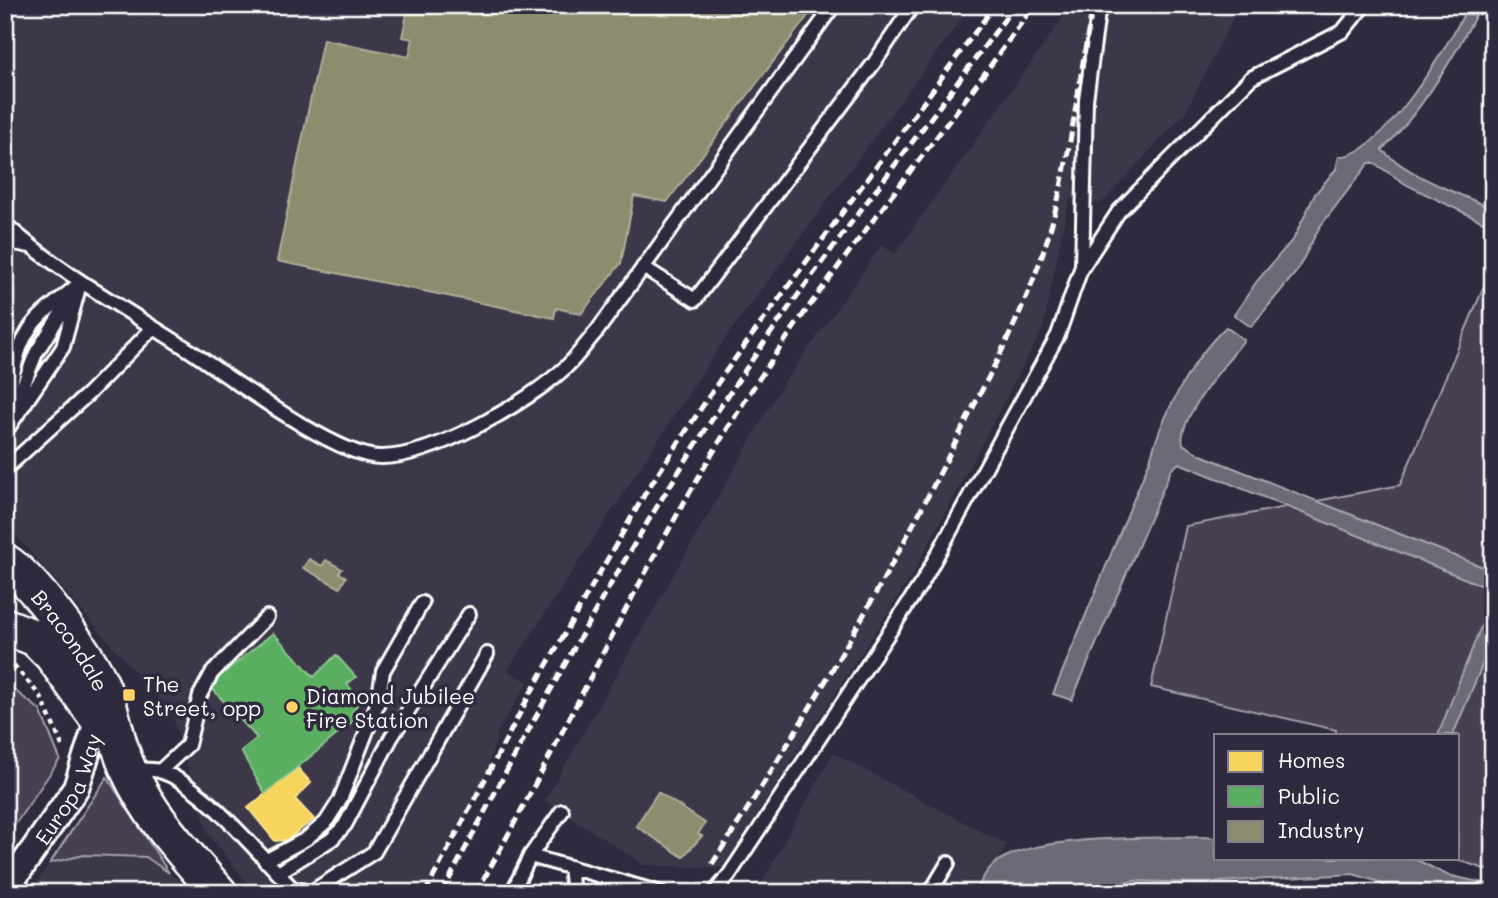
<svg xmlns="http://www.w3.org/2000/svg" width="1498" height="898" font-family="Mali,sans-serif">
	<rect width="100%" height="100%" fill="#2f2a3d"/>
	<filter id="ink" filterUnits="userSpaceOnUse"><feTurbulence type="fractalNoise" baseFrequency=".0143" numOctaves="2"/><feDisplacementMap in="SourceGraphic" scale="14" xChannelSelector="R" yChannelSelector="G"/><feConvolveMatrix kernelMatrix="1 2 1 2 8 2 1 2 1" color-interpolation-filters="sRGB"/></filter>
	<g filter="url(#ink)">
		<path fill="#3c3749" d="M5,5H972L719,347L508,670L528,682L498,731L484,781L424,893H256L208,834L172,714L5,523Z
			M1072,5H1240L1185,113L1101,204L1069,199L1043,328L913,574L722,868L644,865L545,800L781,387L882,245L895,254Z
			M833,753L1007,845L977,893H756Z
			M84,855L147,857L182,882L192,893H29L50,863Z"/>
		<path fill="#464152" stroke="#a2a0a8" stroke-width="2" d="M1493,265V872L1453,858H1458V735H1336V730L1151,687L1186,526L1400,485Z
			M5,683L40,710L60,759L5,839Z
			M107,777L169,873L146,857L84,855L50,863Z"/>
		<path fill="#6d6a77" stroke="#a7a6ad" stroke-width="2" d="M1469,5H1481C1455,56 1423,110 1382,150C1412,178 1456,192 1493,209V227L1407,185L1374,163H1369L1319,228L1297,271L1251,327L1234,315L1257,281L1294,238L1315,194L1336,169L1339,156C1382,158 1450,41 1469,5Z
			M1226,327L1244,340C1229,360 1176,420 1183,444L1201,455L1493,571V590L1179,463L1171,470L1072,700L1053,694L1150,460C1161,417 1193,357 1226,327Z
			M1493,596V639L1453,735H1438Z
			M1202,837L1216,838V858H1413L1447,875L1493,885V893H1397L1376,881L1353,874L1202,883L1134,881L1079,893H975C980,883 985,872 993,865C1026,834 1155,838 1202,837Z"/>
		<path fill="#f6d55c" stroke="#f9e28d" stroke-width="2" d="M298,768L311,783L295,799L314,819L286,840L275,841L248,808Z"/>
		<path fill="#5aae61" stroke="#8cc690" stroke-width="2" d="M273,633L314,677L336,655L356,677L347,684L360,700L351,714L356,719L265,794L241,751L257,738L209,685Z"/>
		<path fill="#8c8c6e" stroke="#aeae9a" stroke-width="2" d="M409,5H816L667,202L634,196L621,263L581,314L556,308L554,318L277,261L323,39L409,57L413,39L402,37Z
			M309,559L322,566L326,560L342,569L339,573L346,577L340,588L303,568Z
			M658,792L705,823L698,834L702,836L683,857L636,826Z"/>
		<g fill="none" stroke-linecap="round" stroke-linejoin="round">
			<defs>
				<path id="lane" d="M5,224C61,274 126,309 189,350C228,376 339,459 382,457C435,456 527,403 566,367C577,357 586,343 597,331L834,5
					M5,241L30,246
					M1083,266L1119,211L1251,78L1343,31L1364,5
					M643,267L695,300L874,63L913,5
					M12,414L36,353L72,296
					M8,428L63,347L80,284
					M6,430C10,398 11,358 29,330C40,312 65,297 81,282
					M5,469L88,394L153,328
					M132,769C140,770 151,769 159,771C201,782 261,857 292,888L293,893
					M160,771L188,745L200,695L212,673L267,617
					M530,856L562,811
					M265,861L306,839L326,822L340,800L378,702L383,671L422,603
					M570,867L573,893
					M278,873L332,839L345,825L391,738L469,614
					M292,888L311,892L374,852L487,654
					M512,893L530,856L661,893
					M714,893L729,875L923,581L1058,335L1082,266L1086,100L1098,13
					M930,893L948,863"/>
				<g id="street">
					<path id="s1" d="M5,891L76,788L98,719"/>
				</g>
				<g id="secondary">
					<path id="s2" d="M5,562C33,579 89,657 102,687C113,713 116,743 128,769C149,816 185,854 219,893"/>
					<path d="M5,626L35,638L52,655L99,720"/>
				</g>
			</defs>
			<use href="#lane" stroke="#fff" stroke-width="18"/>
			<use href="#street" stroke="#fff" stroke-width="30"/>
			<use href="#secondary" stroke="#fff" stroke-width="40"/>
			<path stroke="#fff" stroke-width="4.5" stroke-dasharray="5 5" stroke-linecap="butt" d="M5,663H12L41,697L64,750"/>
			<use href="#lane" stroke="#2f2a3d" stroke-width="12"/>
			<use href="#street" stroke="#2f2a3d" stroke-width="24"/>
			<use href="#secondary" stroke="#2f2a3d" stroke-width="35"/>
			<path stroke="#fff" stroke-width="5" stroke-dasharray="10 5" stroke-linecap="butt" d="M712,864C802,726 885,584 958,437C986,381 1018,324 1039,264C1069,181 1076,92 1093,5
				M425,893L529,696L646,492L723,375L995,5
				M442,893C533,719 627,545 737,382C824,253 923,131 1015,5
				M476,893C570,726 649,549 753,388C840,255 943,135 1034,5"/>
		</g>
	</g>
	<g fill="#ffd166" stroke="#2f2a3d" stroke-width="2.5">
		<rect x="122" y="688" width="14" height="14" rx="3.5"/>
		<circle cx="292" cy="707" r="7"/>
	</g>
	<g text-anchor="middle" dominant-baseline="central" stroke-width="7" stroke-linejoin="round" paint-order="stroke">
		<g font-size="21" fill="#fff" stroke="#2f2a3d">
			<text stroke="none"><textPath href="#s2" startOffset="103">Bracondale</textPath></text>
			<text stroke="none"><textPath href="#s1" startOffset="121">Europa Way</textPath></text>
		</g>
		<g font-size="21" fill="#fff" stroke="#2f2a3d" text-anchor="start">
			<text x="143" y="683">The<tspan x="143" dy="24">Street, opp</tspan></text>
			<text x="306" y="695">Diamond Jubilee<tspan x="306" dy="24">Fire Station</tspan></text>
		</g>
	</g>
	<rect width="1498" height="898" fill="none" stroke="#2f2a3d" stroke-width="28"/>
	<rect x="14" y="14" width="1470" height="870" fill="none" stroke="#fff" stroke-width="2.5" filter="url(#ink)"/>
	<rect x="1214" y="734" width="245" height="126" fill="#2f2a3d" stroke="#827f8b" stroke-width="2"/>
	<rect x="1228" y="751" width="35" height="21" fill="#f6d55c" stroke="#827f8b" stroke-width="2"/>
	<text x="1278" y="768" font-size="21" fill="#ffffff">Homes</text>
	<rect x="1228" y="786" width="35" height="21" fill="#5aae61" stroke="#827f8b" stroke-width="2"/>
	<text x="1278" y="804" font-size="21" fill="#ffffff">Public</text>
	<rect x="1228" y="821" width="35" height="21" fill="#8c8c6e" stroke="#827f8b" stroke-width="2"/>
	<text x="1278" y="838" font-size="21" fill="#ffffff">Industry</text>
</svg>
